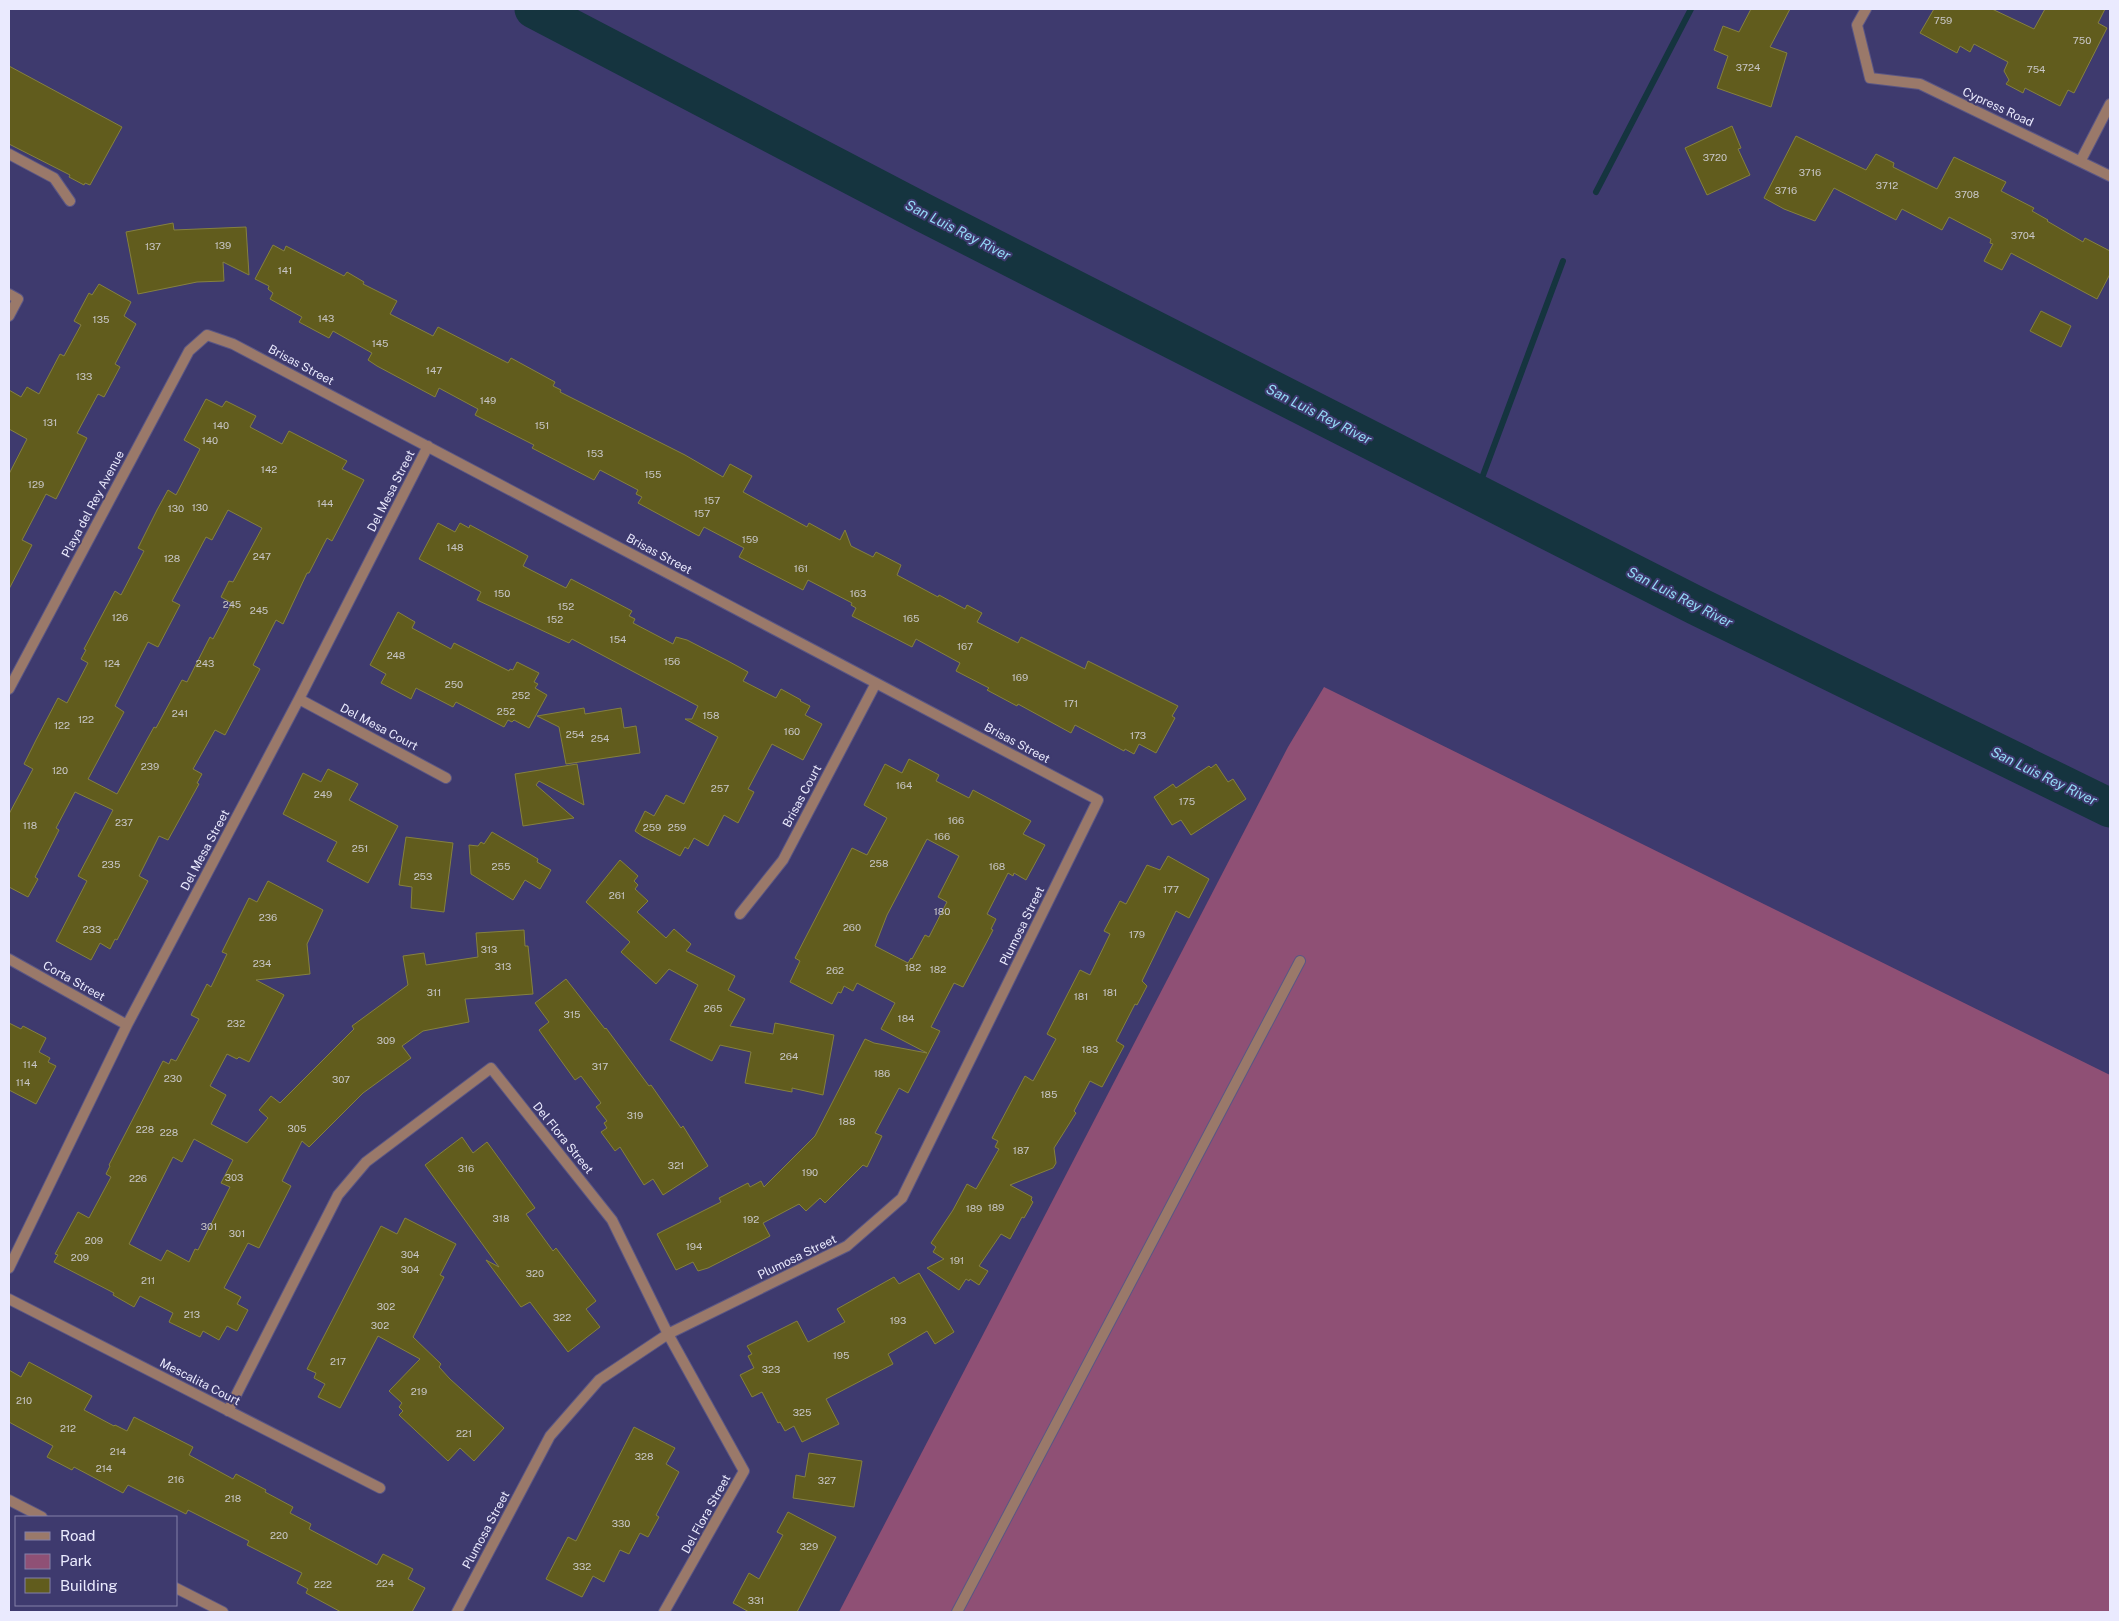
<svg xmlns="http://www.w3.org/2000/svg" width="2119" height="1621" font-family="'Public Sans',sans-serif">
	<rect width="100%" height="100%" fill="#3e3a6e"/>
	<path fill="#8f5075" d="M1324,687L2110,1075V1612H839L1288,747Z"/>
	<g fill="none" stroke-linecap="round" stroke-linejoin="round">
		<path stroke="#15343f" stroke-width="6" d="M1596,192L1691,9
			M1476,494L1563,261"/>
		<path stroke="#15343f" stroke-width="39" d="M534,9L924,213L1697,606L2110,808"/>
	</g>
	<path fill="#615c1d" stroke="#85813f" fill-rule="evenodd" d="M1751,9H1790L1770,47L1787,53L1771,107L1717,88L1728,56L1714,50L1723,26L1739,32Z
		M1934,9H1992L2034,29L2045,9H2105L2098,23L2107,28L2074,93L2068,90L2060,106L2025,88L2023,93L2006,84L2009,80L2004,71L2008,62L1974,44L1970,52L1960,46L1957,53L1920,33Z
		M9,66L122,127L90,185L85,183L84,185L69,177L70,175L9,144Z
		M1732,126L1741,148L1738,149L1750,175L1707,195L1685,148Z
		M1796,136L1866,170L1876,154L1894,163L1893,167L1937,189L1954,157L2006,182L2001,191L2034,208L2032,211L2048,220L2047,221L2083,242L2085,238L2110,251V274L2097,299L2011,253L2002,270L1984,261L1993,244L1990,243L1991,239L1949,217L1942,230L1902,209L1896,220L1834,188L1815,221L1784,209L1764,198Z
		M173,223L174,230L246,227L249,275L223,262L224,281L197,282L138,294L126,232Z
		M273,245L284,251L286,246L344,276L347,272L364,282L363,284L397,301L390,314L433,336L438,327L508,363L511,358L555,382L553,386L561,390L560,392L685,455L723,477L730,464L752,476L743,492L807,527L809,523L840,540L845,530L851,546L873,557L876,552L901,565L897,575L938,597L939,595L965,609L967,605L982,613L977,622L1018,643L1021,637L1085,669L1088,661L1178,706L1172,716L1175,718L1156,753L1139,744L1134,754L1125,749L1124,751L1075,725L1071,733L1018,704L1017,706L987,690L989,688L956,671L960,663L916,639L912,647L852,616L856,608L851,605L852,603L808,580L803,590L739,557L744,548L704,527L699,536L638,503L642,497L636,494L638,490L600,470L594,480L532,448L534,445L475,415L478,409L439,388L435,397L377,366L368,360L372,353L333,331L329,338L299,322L302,317L270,299L273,293L268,289L269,286L255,279Z
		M99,284L131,302L124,316L136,324L115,364L120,367L104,397L98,394L77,433L87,438L56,499L46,494L22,540L32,545L9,589V474L27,439L9,429V390L21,397L27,387L39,394L60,354L64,356L81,325L74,321L89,293L92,295Z
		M2041,311L2071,326L2061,347L2030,331Z
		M206,399L222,407L226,401L256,416L250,427L282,444L289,431L326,450L347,461L342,469L364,480L332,541L327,538L309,573H307L283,624L276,620L253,665L260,669L225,735L215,730L193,769L202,774L197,783L199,784L168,840L159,836L139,876L148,881L117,940L115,939L110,949L100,943L91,960L56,941L87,881L78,876L113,810L75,792L56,828L59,830L35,877L38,879L28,897L9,887V814L33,769L24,764L36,740L58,698L67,703L88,663L81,659L86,650L84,649L115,591L121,595L144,551L138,548L157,510L168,490L176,495L200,449L184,440ZM228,510L262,528L233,582L229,581L221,597L232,603L213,639L210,637L187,682L182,680L156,728L154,727L117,794L88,779L124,712L115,706L148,642L158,647L180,605L172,601L206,537L212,540Z
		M438,523L455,532L460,523L469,528L470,525L528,556L523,566L566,588L571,579L598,593L632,611L629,616L635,619L633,623L673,644L676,637L687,640L728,661L748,672L743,681L776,698L781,689L801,700L800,701L810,706L805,715L822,724L803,760L772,744L748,789L754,792L738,823L724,815L708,846L694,838L688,849L685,847L680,856L642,836L635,831L645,811L654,816L666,795L684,804L718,737L685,719H692L698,706L572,639L569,643L477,600L481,592L419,559Z
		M398,612L415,622L412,628L451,649L454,643L509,671L510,669L513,670L517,662L539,673L534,682L538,684L535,688L547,695L529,728L514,720L512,722L508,720L504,727L456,702L453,707L416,688L411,699L381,683L386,674L370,665Z
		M584,708L585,714L621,708L624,728L636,726L640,753L566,764L559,727L537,716Z
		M909,759L939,775L936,781L969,798L973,790L1031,821L1023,834L1045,845L1026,880L1014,873L1013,876L1008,873L987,914L996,919L991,929L993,930L963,987L954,983L931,1027L940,1031L908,1093L899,1088L875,1133L882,1136L867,1167L863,1165L825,1203L820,1198L806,1211L799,1204L763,1223L770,1236L759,1242L708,1268L698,1271L693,1262L676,1270L657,1234L721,1202L719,1198L748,1183L750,1187L761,1181L764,1187L815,1136L865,1039L874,1043L927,1053L881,1029L895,1003L857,983L853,991L844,986L841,993L838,992L832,1004L790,982L800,961L795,958L852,848L867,855L887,818L864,805L885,764L902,773ZM927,839L959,856L938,897L947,902L929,937L925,935L912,959L911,958L908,963L875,946L887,915Z
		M577,764L584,805L539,781L536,785L574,818L523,826L515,774Z
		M1216,764L1228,782L1233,779L1246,799L1191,835L1181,820L1172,825L1154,797L1173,784L1176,788L1209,766L1211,768Z
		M328,769L358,784L349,800L398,826L368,883L327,861L337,842L283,814L303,773L321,782Z
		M492,832L538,859L537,862L551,870L540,889L525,880L513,900L471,874L469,845L478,846L481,842L484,844Z
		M406,837L453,843L444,912L411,908L412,887L399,885Z
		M1168,856L1209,879L1189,918L1176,911L1142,981L1147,986L1137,1005L1135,1004L1116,1041L1124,1046L1102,1087L1090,1081L1074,1111L1076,1113L1054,1148L1056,1163L1053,1168L1010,1185L1032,1197L1031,1200L1033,1202L1024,1218L1022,1217L1010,1239L1001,1234L979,1266L988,1271L979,1285L970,1279L969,1281L966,1279L959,1290L927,1268L944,1259L933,1252L936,1247L931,1243L953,1210L967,1184L976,1189L999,1149L995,1147L998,1141L992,1138L1025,1076L1033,1081L1056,1039L1047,1034L1080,970L1090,975L1110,934L1104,931L1120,901L1126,904L1147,865L1160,870Z
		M620,860L638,876L634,881L638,885L635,889L648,901L637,912L666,938L674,929L691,944L686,951L735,976L728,990L745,999L730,1026L773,1034L775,1023L834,1035L823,1095L792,1088V1092L745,1083L751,1052L720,1045L712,1061L670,1040L698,985L669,969L656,984L621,952L630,942L586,902Z
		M268,881L323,910L307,944L310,974L256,980L284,995L249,1062L239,1057L237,1059L227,1054L210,1086L226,1095L211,1124L243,1141L247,1143L268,1118L259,1110L271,1096L280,1103L354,1029L352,1026L408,985L403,956L424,953L426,965L478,957L476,933L524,930L525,946H528L533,994L465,999L469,1022L423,1031L402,1046L411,1058L363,1093L309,1147L302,1141L282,1181L291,1186L259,1248L248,1243L224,1288L241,1297L237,1304L248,1310L237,1331L227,1326L219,1340L203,1331L200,1337L169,1322L173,1313L140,1296L134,1307L113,1295L114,1293L54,1262L58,1255L55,1254L78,1212L89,1218L111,1177L106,1174L110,1166L109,1165L163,1061L169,1064L171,1059L176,1061L199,1019L191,1015L207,984L211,987L227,954L222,952L249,898L257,902ZM194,1139L233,1160L221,1183L230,1187L198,1250L195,1249L189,1262L167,1250L161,1261L129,1244L173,1157L182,1162Z
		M566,979L605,1029L606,1028L649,1086L651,1085L681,1128L683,1126L708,1166L663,1195L653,1179L644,1185L620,1147L615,1151L601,1132L607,1128L604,1123L607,1121L596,1107L601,1103L581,1076L575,1080L539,1030L549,1022L535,1003Z
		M9,1023L21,1029L23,1026L46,1038L39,1052L50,1058L48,1062L56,1066L36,1104L9,1090Z
		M462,1137L473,1153L487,1142L535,1208L526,1214L553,1251L556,1248L596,1301L586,1309L600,1327L568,1352L530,1302L521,1307L486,1260L499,1267L425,1165Z
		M405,1218L456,1244L440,1275L444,1277L413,1337L441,1364L439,1367L450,1379L504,1428L474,1461L460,1448L448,1461L399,1415L403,1411L399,1407L402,1403L389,1391L420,1359L378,1336L340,1408L318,1397L325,1384L314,1378L316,1373L307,1369L381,1226L397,1234Z
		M919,1273L954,1332L935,1344L927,1331L888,1354L893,1364L826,1399L839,1424L802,1442L794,1426L785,1431L780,1422L778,1423L762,1392L752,1397L740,1375L754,1368L748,1356L752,1354L747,1346L797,1321L808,1342L845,1322L837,1309L894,1277L899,1284Z
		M29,1362L92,1396L84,1410L114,1426L115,1425L127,1431L134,1417L193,1447L189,1455L233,1479L236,1474L266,1490L265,1492L293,1507L290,1513L311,1524L309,1529L377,1565L383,1554L413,1569L408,1579L425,1588L412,1612H341L306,1593L308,1589L297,1583L302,1573L247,1545L249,1541L188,1510L186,1514L128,1485L123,1493L74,1467L72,1470L47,1457L53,1446L9,1422V1370L21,1377Z
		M634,1427L675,1448L666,1464L679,1472L656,1515L659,1517L648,1537L640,1533L629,1554L620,1550L604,1582L593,1576L582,1597L546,1579L568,1537L576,1541Z
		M809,1453L862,1461L854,1507L793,1498L796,1475L805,1477Z
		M788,1512L836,1537L797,1612H749L733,1603L749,1573L759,1579L783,1535L777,1532Z"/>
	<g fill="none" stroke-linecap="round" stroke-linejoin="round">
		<defs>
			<path id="service" d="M9,154L54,178L70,201
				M9,294L18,299L9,316
				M957,1612L1300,961"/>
			<path id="minor" d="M1866,9L1857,25L1870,78L1920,84L2110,176
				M2081,160L2110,104
				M9,689L189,351L207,335L233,344L1098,800L902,1198L847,1246L668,1334L599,1380L550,1436L457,1612
				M299,699L446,778
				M740,914L783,860L876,683
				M9,959L127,1025
				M9,1268L127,1025L299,699L428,446
				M9,1299L380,1488
				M228,1411L338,1195L366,1162L491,1068L612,1220L668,1334L744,1471L664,1612"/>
			<path id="tertiary" d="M9,1500L42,1517
				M176,1588L223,1612"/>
		</defs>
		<use href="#service" stroke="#5a5685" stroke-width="12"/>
		<use href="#minor" stroke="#5a5685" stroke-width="12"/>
		<use href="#tertiary" stroke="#5a5685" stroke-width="12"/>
		<use href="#service" stroke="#9a796a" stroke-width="10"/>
		<use href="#minor" stroke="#9a796a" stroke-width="10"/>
		<use href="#tertiary" stroke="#9a796a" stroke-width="10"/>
	</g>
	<g text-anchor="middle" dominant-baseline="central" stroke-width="4" stroke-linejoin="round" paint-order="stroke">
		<g font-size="10" fill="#c8c6c6">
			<text x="1943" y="20">759</text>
			<text x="2082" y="40">750</text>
			<text x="1748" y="67">3724</text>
			<text x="2036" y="69">754</text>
			<text x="1715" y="157">3720</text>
			<text x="1810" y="172">3716</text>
			<text x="1887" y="185">3712</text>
			<text x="1786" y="190">3716</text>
			<text x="1967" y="194">3708</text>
			<text x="2023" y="235">3704</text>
			<text x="223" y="245">139</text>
			<text x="153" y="246">137</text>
			<text x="285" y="270">141</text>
			<text x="326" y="318">143</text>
			<text x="101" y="319">135</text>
			<text x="380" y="343">145</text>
			<text x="434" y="370">147</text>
			<text x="84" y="376">133</text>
			<text x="488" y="400">149</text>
			<text x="50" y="422">131</text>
			<text x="221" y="425">140</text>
			<text x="542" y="425">151</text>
			<text x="210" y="440">140</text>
			<text x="595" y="453">153</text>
			<text x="269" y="469">142</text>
			<text x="653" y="474">155</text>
			<text x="36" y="484">129</text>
			<text x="712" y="500">157</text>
			<text x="325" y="503">144</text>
			<text x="200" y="507">130</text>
			<text x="176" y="508">130</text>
			<text x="702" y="513">157</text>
			<text x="750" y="539">159</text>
			<text x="455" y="547">148</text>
			<text x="262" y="556">247</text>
			<text x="172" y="558">128</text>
			<text x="801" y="568">161</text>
			<text x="502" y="593">150</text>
			<text x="858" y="593">163</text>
			<text x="232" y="604">245</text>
			<text x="566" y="606">152</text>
			<text x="259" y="610">245</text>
			<text x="120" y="617">126</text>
			<text x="911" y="618">165</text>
			<text x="555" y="619">152</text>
			<text x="618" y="639">154</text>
			<text x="965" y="646">167</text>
			<text x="396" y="655">248</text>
			<text x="672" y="661">156</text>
			<text x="112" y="663">124</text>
			<text x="205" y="663">243</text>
			<text x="1020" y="677">169</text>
			<text x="454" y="684">250</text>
			<text x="521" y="695">252</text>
			<text x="1071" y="703">171</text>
			<text x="506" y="711">252</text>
			<text x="180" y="713">241</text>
			<text x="711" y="715">158</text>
			<text x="86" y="719">122</text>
			<text x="62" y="725">122</text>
			<text x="792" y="731">160</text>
			<text x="575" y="734">254</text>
			<text x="1138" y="735">173</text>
			<text x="600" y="738">254</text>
			<text x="150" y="766">239</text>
			<text x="60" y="770">120</text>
			<text x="904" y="785">164</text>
			<text x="720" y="788">257</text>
			<text x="323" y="794">249</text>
			<text x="1187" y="801">175</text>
			<text x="956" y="820">166</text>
			<text x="124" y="822">237</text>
			<text x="30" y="825">118</text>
			<text x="652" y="827">259</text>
			<text x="677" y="827">259</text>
			<text x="942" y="836">166</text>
			<text x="360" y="848">251</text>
			<text x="879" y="863">258</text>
			<text x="111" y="864">235</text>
			<text x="501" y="866">255</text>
			<text x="997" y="866">168</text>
			<text x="423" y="876">253</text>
			<text x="1171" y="889">177</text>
			<text x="617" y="895">261</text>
			<text x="942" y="911">180</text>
			<text x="268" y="917">236</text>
			<text x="852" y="927">260</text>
			<text x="92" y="929">233</text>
			<text x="1137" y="934">179</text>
			<text x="489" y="949">313</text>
			<text x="262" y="963">234</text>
			<text x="503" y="966">313</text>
			<text x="913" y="967">182</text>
			<text x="938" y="969">182</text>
			<text x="835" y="970">262</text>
			<text x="434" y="992">311</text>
			<text x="1110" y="992">181</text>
			<text x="1081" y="996">181</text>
			<text x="713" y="1008">265</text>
			<text x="572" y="1014">315</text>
			<text x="906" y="1018">184</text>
			<text x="236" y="1023">232</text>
			<text x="386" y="1040">309</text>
			<text x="1090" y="1049">183</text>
			<text x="789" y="1056">264</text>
			<text x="30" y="1064">114</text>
			<text x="600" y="1066">317</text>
			<text x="882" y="1073">186</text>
			<text x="173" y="1078">230</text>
			<text x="341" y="1079">307</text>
			<text x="23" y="1082">114</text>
			<text x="1049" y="1094">185</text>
			<text x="635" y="1115">319</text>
			<text x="847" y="1121">188</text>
			<text x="297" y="1128">305</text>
			<text x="145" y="1129">228</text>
			<text x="169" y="1132">228</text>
			<text x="1021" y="1150">187</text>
			<text x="676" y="1165">321</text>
			<text x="466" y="1168">316</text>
			<text x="810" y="1172">190</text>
			<text x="234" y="1177">303</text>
			<text x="138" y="1178">226</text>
			<text x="996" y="1207">189</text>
			<text x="974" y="1208">189</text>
			<text x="501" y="1218">318</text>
			<text x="751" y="1219">192</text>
			<text x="209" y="1226">301</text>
			<text x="237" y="1233">301</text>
			<text x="94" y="1240">209</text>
			<text x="694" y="1246">194</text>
			<text x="410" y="1254">304</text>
			<text x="80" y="1257">209</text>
			<text x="957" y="1260">191</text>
			<text x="410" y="1269">304</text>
			<text x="535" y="1273">320</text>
			<text x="148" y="1280">211</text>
			<text x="386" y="1306">302</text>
			<text x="192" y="1314">213</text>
			<text x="562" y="1317">322</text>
			<text x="898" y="1320">193</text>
			<text x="380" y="1325">302</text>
			<text x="841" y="1355">195</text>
			<text x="338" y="1361">217</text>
			<text x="771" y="1369">323</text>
			<text x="419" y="1391">219</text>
			<text x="24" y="1400">210</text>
			<text x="802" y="1412">325</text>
			<text x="68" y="1428">212</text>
			<text x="464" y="1433">221</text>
			<text x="118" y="1451">214</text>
			<text x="644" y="1456">328</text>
			<text x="104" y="1468">214</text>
			<text x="176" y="1479">216</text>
			<text x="827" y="1480">327</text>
			<text x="233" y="1498">218</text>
			<text x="621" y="1523">330</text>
			<text x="279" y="1535">220</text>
			<text x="809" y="1546">329</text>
			<text x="582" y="1566">332</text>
			<text x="385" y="1583">224</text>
			<text x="323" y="1584">222</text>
			<text x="756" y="1600">331</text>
		</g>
		<g font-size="12" fill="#eaeafe" stroke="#3e3a6e">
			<text transform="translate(1998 107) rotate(25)">Cypress Road</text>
			<text transform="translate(301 365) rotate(28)">Brisas Street</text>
			<text transform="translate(391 491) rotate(-63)">Del Mesa Street</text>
			<text transform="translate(93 504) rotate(-62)">Playa del Rey Avenue</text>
			<text transform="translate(659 554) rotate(28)">Brisas Street</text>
			<text transform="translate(379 727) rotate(28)">Del Mesa Court</text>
			<text transform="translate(1017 743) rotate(28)">Brisas Street</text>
			<text transform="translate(802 796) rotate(-62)">Brisas Court</text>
			<text transform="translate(205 850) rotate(-62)">Del Mesa Street</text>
			<text transform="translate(1022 926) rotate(-64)">Plumosa Street</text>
			<text transform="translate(74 981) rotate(29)">Corta Street</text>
			<text transform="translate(563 1138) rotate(51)">Del Flora Street</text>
			<text transform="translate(797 1257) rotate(-26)">Plumosa Street</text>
			<text transform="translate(200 1382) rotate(27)">Mescalita Court</text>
			<text transform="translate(706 1514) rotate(-61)">Del Flora Street</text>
			<text transform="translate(486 1530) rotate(-62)">Plumosa Street</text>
		</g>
		<g font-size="14" font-style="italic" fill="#94daf7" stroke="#3e3a6e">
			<text transform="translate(958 230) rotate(27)">San Luis Rey River</text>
			<text transform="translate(1319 414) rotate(27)">San Luis Rey River</text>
			<text transform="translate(1680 597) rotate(27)">San Luis Rey River</text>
			<text transform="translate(2044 776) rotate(26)">San Luis Rey River</text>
		</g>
	</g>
	<rect width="2119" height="1621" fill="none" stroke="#eaeafe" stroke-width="20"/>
	<rect x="15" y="1516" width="162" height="90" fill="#3e3a6e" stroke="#8380a8"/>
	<rect x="25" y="1532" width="25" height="8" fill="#9a796a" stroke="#8380a8"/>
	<text x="60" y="1541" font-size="15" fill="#eaeafe">Road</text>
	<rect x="25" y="1554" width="25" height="15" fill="#8f5075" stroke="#8380a8"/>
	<text x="60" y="1566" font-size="15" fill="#eaeafe">Park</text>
	<rect x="25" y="1578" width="25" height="15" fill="#615c1d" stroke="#8380a8"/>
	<text x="60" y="1591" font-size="15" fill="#eaeafe">Building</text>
</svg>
